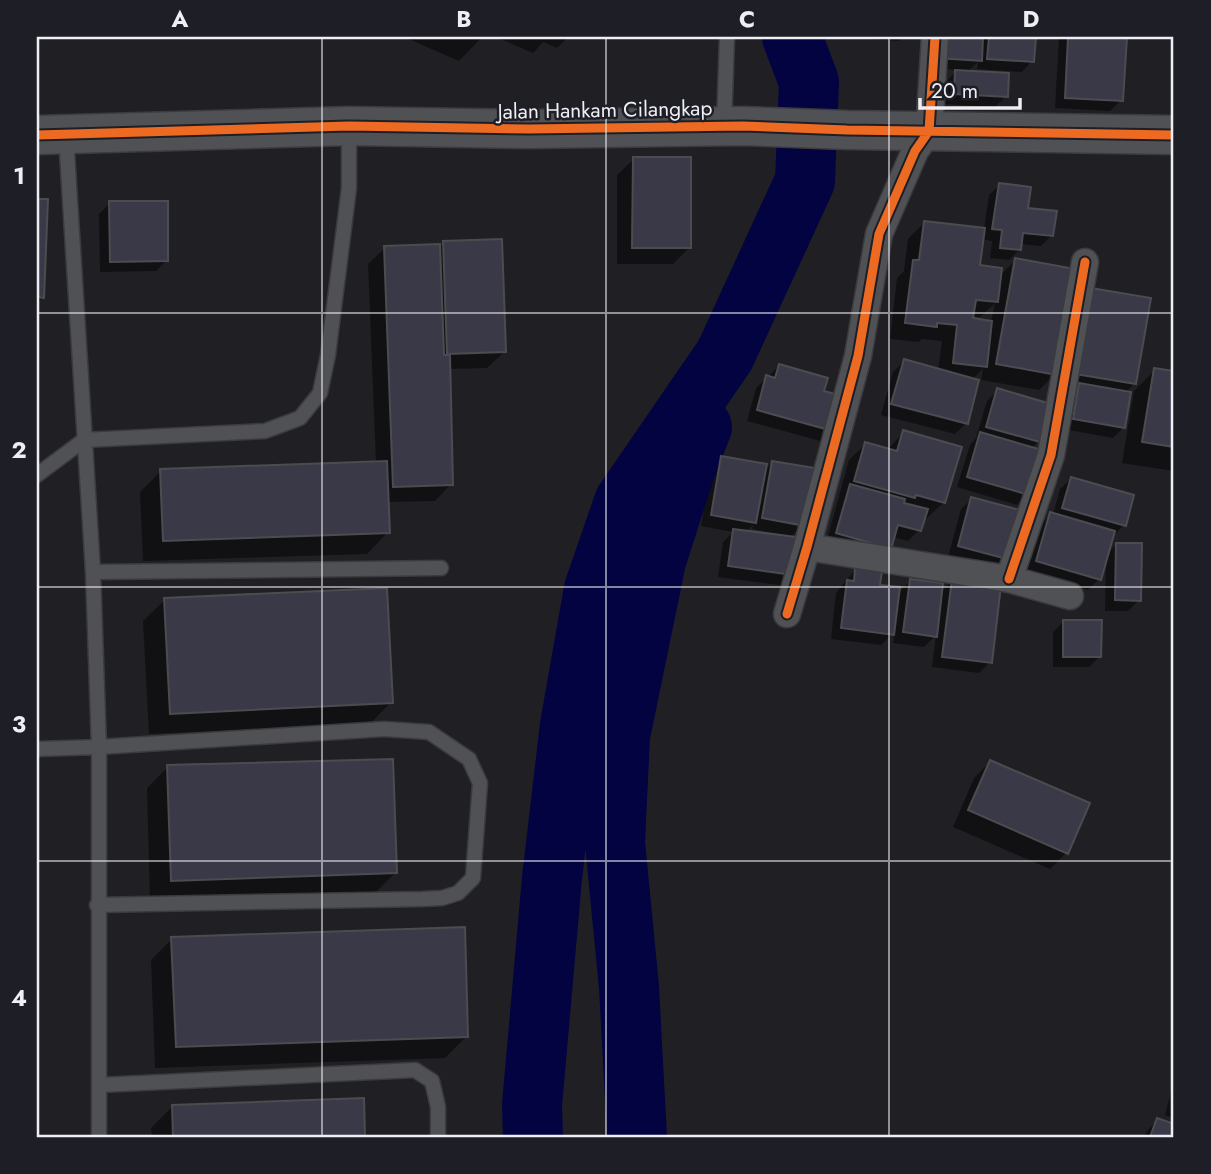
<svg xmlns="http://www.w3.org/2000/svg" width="1211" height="1174" font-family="Jost,sans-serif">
	<rect width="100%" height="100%" fill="#202024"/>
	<path fill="#0007" fill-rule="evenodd" d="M404,37H482L459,61Z
		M496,37H568L557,48L543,42L533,53Z
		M846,37H903L899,41Z
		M930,37H1034L1032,61L1022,72L977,69L978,62L967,72L1006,96L995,107L943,104L945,83L957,70L927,68Z
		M1059,37H1125L1121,100L1110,111L1055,108Z
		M634,159L689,248L673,264H617V175Z
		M1000,185L1051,236L1041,246L1020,244V249L1009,260L990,258L992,241L981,239L978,266L999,276L1016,260L1055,374L1039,390L981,380L983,368L972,380L966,423L955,434L881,415L893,372L904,361L938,371L942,341L922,339L919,342L890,339L897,278L904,271L908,239L924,223L984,229L989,195ZM995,303L991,322L970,320V316L980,317Z
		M37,201H46L43,297L37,303Z
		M110,203L167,260L156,271L100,272L99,214Z
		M444,243L504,352L487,368L448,369L451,484L435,501L387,502L388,532L367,554L143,561L140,492L161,471L376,463L368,264L385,248L441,246Z
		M1075,306L1134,384L1125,393L1124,427L1113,438L1063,429Z
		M779,366L822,392L844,398L824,442L747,421L756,388Z
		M1155,370L1174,373V471L1122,463L1134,391Z
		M998,390L1049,405L1038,441L1031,449L1027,494L1017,505L957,487L970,445L976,438L987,401Z
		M904,432L944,502L927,518L923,517L919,530L908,541L893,537L890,548L826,543L849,460L866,444L887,450Z
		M722,458L764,471L772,463L803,525L790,538L791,574L780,585L718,577L723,542L733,532L701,526L711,469ZM753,525L752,529L773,533V536L745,532Z
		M1071,479L1132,497L1124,525L1113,536L1106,555L1117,544L1139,600L1128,611H1105L1106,560L1099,579L1088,590L1026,572L1040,525L1051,514L1053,515L1060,489Z
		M972,499L1005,558L994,569L948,557L961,509Z
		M856,569L878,586L897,594L911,581L940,593L952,581L990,662L979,673L932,667L936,635L924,647L893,643L895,631L881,645L831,639L836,593Z
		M165,600L391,702L370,724L149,734L143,621Z
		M1064,621L1100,656L1089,667H1053V632Z
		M990,762L1066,853L1050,869L953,827L974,778Z
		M168,767L395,873L374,894L150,901L147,788Z
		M172,939L467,1036L445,1058L155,1068L151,960Z
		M1174,1081V1118L1165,1115Z
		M362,1100L364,1137H152L151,1128L172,1107Z
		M1158,1120L1174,1126V1137H1144L1147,1131Z"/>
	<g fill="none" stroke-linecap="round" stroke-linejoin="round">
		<path stroke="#030341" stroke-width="60" d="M533,1137L532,1105L552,878L570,725L594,589L624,502L725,355L805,181L809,82L792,37
			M637,1137L629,987L615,843L620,736L656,561L685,470L702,427"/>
	</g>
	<path fill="#3a3948" stroke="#4c4c50" stroke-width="2" d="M939,37H983L982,61L937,58Z
		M989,37H1036L1034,62L987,59Z
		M1068,37H1127L1123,101L1065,98Z
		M955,70L1009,73L1008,97L954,94Z
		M633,157H691V248H632Z
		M999,183L1031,187L1028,208L1057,211L1053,236L1023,233L1021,250L1000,248L1002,230L992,229Z
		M37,199H48L44,298L37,297Z
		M109,201H168V261L110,262Z
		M924,221L985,228L980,265L1002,268L998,302L976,300L973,318L992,321L987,367L953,363L957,325L937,323V327L905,323L913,260H919Z
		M502,239L506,352L447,354L443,241Z
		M440,244L444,355H450L453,485L393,487L384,246Z
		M1015,258L1075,269L1057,375L996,364Z
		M1091,288L1151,298L1136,384L1075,374Z
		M904,359L979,380L968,424L891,404Z
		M779,364L828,378L824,391L846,397L836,432L757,410L766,375L775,378Z
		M1154,368L1174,371V447L1142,442Z
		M1079,383L1131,392L1125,428L1073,419Z
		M997,388L1051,404L1040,442L986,427Z
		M903,430L962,447L945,503L916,495L915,498L854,481L865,442L897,451Z
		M980,432L1042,450L1029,495L967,477Z
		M721,456L767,464L756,523L711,515Z
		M387,461L390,533L163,541L160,469Z
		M772,461L815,468L805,526L762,518Z
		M1071,477L1134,495L1126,526L1062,508Z
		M850,484L905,499L904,503L928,509L921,531L898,525L891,549L836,533Z
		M971,497L1020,510L1007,559L958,546Z
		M1050,512L1115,531L1101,580L1036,561Z
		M733,529L797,537L793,575L728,566Z
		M1116,543H1142L1141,601L1115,600Z
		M855,568L882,571L880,585L900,587L894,635L841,628L847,580L854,581Z
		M910,579L943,583L937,637L903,632Z
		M952,579L1001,585L992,663L942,657Z
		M387,588L393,703L170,714L164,598Z
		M1063,620H1102L1101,657H1063Z
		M393,759L397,873L171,881L167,765Z
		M990,760L1090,803L1068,854L968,810Z
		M465,927L468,1037L176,1047L171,937Z
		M364,1098L365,1137H173L172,1105Z
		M1157,1118L1174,1124V1137H1150Z"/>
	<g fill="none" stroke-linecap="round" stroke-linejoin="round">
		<defs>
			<path id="lane" d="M724,126L727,37
				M66,136L93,572L99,747L384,729L429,732L469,759L480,783L473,878L458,893L442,898L423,899L97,905
				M37,475L84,440L265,431L300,418L320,393L328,355L349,188V129
				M93,572L441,568
				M37,749L99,747V1137
				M100,1085L415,1070L432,1081L438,1107V1137"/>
			<path id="street" d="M807,547L1009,579L1070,596
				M1009,579L1051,455L1085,262
				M787,614L807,547L858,356L879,234L915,151L929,131L935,37"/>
			<path id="secondary" d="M37,135L349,126L529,129L743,126L847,130L1174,135"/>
		</defs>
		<use href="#lane" stroke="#3b3b3f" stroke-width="17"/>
		<use href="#street" stroke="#3b3b3f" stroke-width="29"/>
		<use href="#secondary" stroke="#3b3b3f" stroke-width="41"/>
		<use href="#lane" stroke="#505154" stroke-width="14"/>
		<use href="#street" stroke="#505154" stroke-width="26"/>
		<use href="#secondary" stroke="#505154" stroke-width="38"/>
		<defs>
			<path id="cycleway" d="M37,135L349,126L529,129L743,126L847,130L1174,135
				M1009,579L1051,455L1085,262
				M787,614L807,547L858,356L879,234L915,151L929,131L935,37"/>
		</defs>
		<use href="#cycleway" stroke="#1e1f26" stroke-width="13"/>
		<use href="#cycleway" stroke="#ed6a23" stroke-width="9"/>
	</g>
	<path fill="none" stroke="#eeeef4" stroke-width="2" stroke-opacity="0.55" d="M322,37V1137M606,37V1137M889,37V1137M37,313H1174M37,587H1174M37,861H1174"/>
	<g text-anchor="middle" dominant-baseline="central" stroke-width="5" stroke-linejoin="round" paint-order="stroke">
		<g font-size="21" fill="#eeeef4" stroke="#1e1f26">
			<text transform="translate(605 110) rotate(-1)">Jalan Hankam Cilangkap</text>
		</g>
	</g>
	<rect width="1211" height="1174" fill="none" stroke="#1e1f26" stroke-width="77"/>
	<path d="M920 98v10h100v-10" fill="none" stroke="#eeeef4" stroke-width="3.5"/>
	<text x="931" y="98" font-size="21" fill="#eeeef4" stroke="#1e1f26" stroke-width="5" paint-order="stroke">20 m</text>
	<rect x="38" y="38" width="1134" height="1098" fill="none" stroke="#eeeef4" stroke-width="2.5"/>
	<g font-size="23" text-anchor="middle" font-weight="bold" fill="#eeeef4">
		<text x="180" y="27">A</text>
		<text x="464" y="27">B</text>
		<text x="747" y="27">C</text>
		<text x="1031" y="27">D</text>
		<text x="19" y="184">1</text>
		<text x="19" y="458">2</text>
		<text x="19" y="732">3</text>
		<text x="19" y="1006">4</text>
	</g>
</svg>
